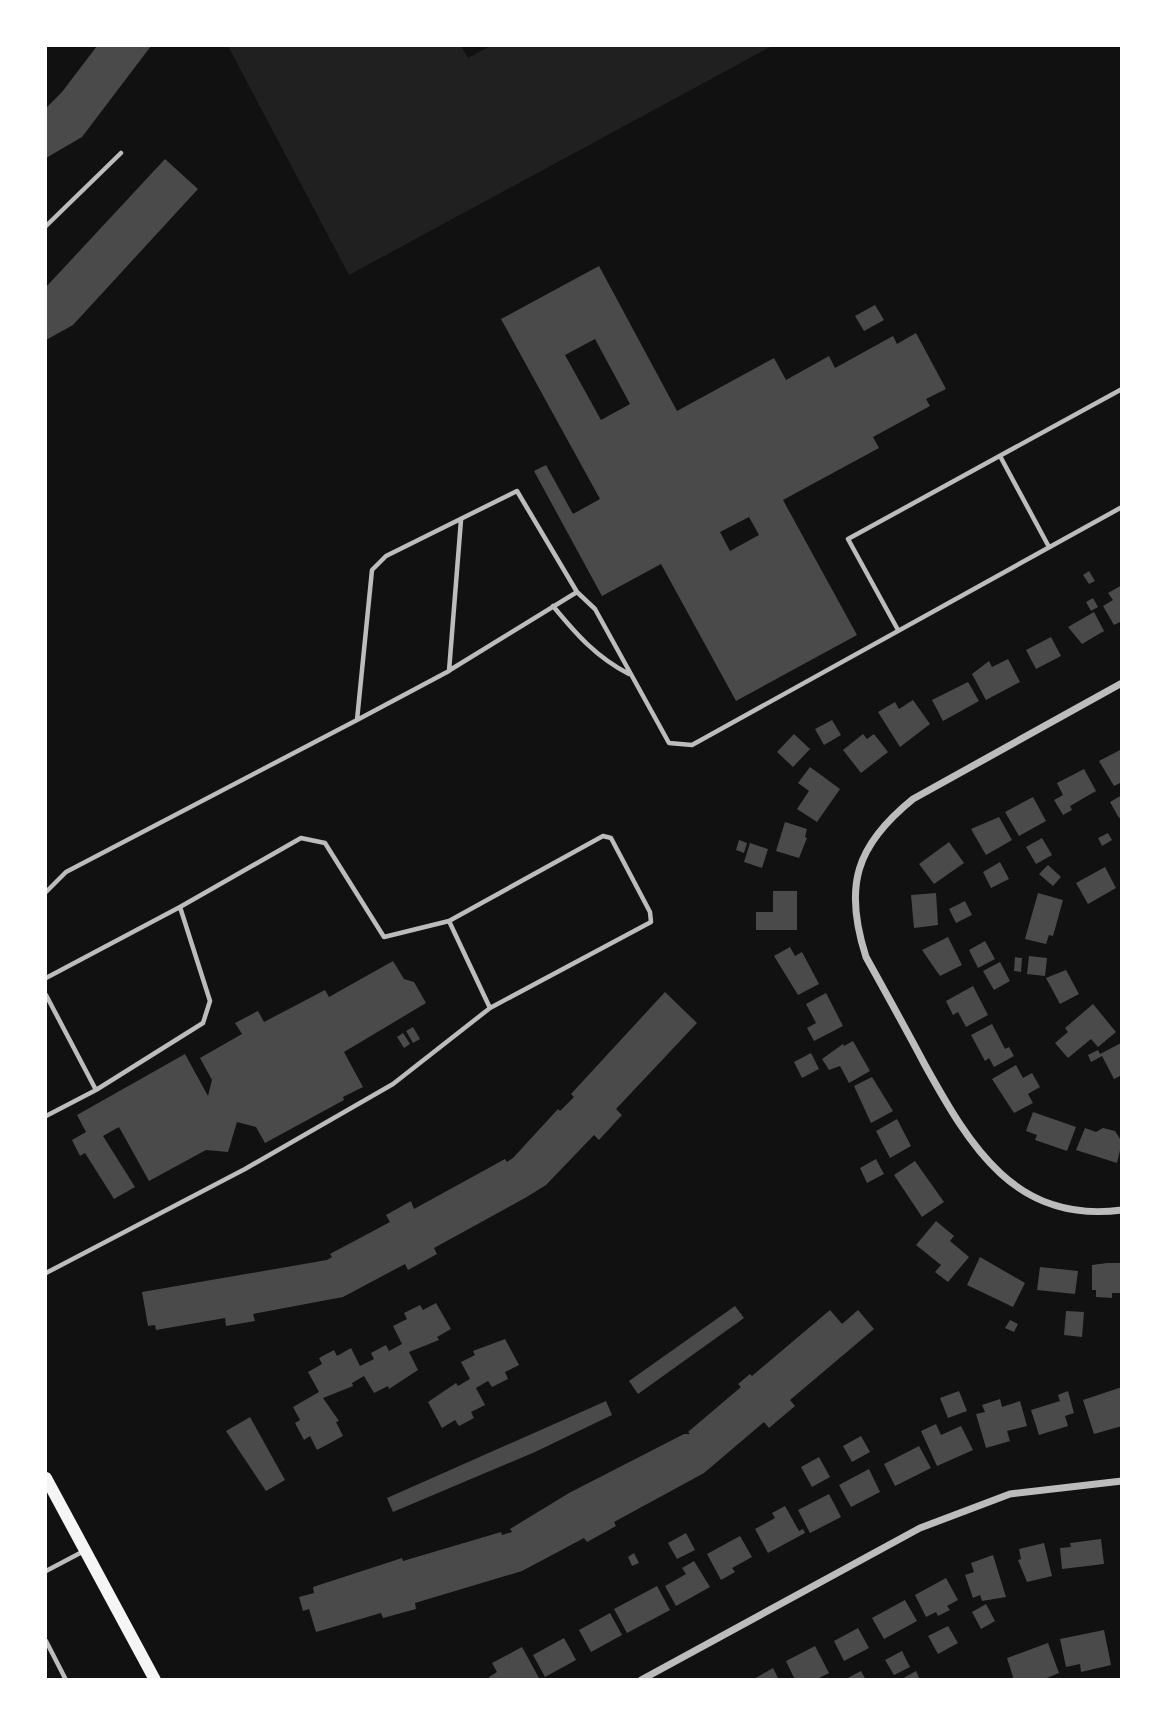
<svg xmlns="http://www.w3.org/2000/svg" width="1167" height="1725" font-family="'Zilla Slab',serif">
	<rect width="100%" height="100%" fill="#111"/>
	<path fill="#202020" d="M228,46H461L468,58L490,46H772L349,275Z"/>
	<path fill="#4a4a4a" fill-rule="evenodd" d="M97,46H151L82,137L46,158V108L62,92Z
		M165,159L198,189L73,325L46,340V287Z
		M599,266L677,411L774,358L786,380L829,356L835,368L893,336L897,344L916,333L946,389L926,399L930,406L873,437L879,448L783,500L857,635L736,701L661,564L602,596L534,471L546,465L573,514L600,499L501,319ZM595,339L630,404L601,420L565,355ZM749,517L759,535L730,551L720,532Z
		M875,305L884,320L864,331L855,316Z
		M1089,571L1095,581L1089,584L1083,575Z
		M1122,585V621L1114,625L1103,606L1113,600L1108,593Z
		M1093,598L1098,607L1091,611L1086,602Z
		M1094,612L1104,631L1082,644L1068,627Z
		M1051,637L1061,656L1036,669L1026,650Z
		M1008,659L1020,682L986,700L972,674L989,661L992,667Z
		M968,682L979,701L943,721L932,700Z
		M913,700L930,724L900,747L878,712L895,702L899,709Z
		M832,720L841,735L824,745L815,729Z
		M794,734L810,749L793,767L777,752Z
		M863,734L867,739L874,734L888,752L861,773L843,750Z
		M1122,749V782L1114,786L1099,761Z
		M810,767L840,789L817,822L797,809L809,791L798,783Z
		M1084,769L1096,791L1070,806L1072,810L1063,815L1054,800L1063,795L1057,783Z
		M1122,795V816L1119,818L1110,802Z
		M1033,797L1046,821L1019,836L1005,812Z
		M999,817L1012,840L986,855L971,829Z
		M785,822L807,829L805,837L807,838L799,858L776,851Z
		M1108,833L1112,840L1102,846L1098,838Z
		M1042,838L1052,855L1036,864L1026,847Z
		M739,840L747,843L744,853L736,850Z
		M949,842L964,863L934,884L919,864Z
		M750,843L768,849L762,868L744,862Z
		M1000,862L1009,879L991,888L983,872Z
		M1048,865L1061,877L1053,886L1039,874Z
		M1105,867L1116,888L1088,904L1076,883Z
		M773,891H797V930H756V912H773Z
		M936,893L938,925L914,928L911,895Z
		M1038,893L1063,900L1053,936L1049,935L1046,944L1025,939Z
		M965,901L972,915L956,923L949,909Z
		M948,937L962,965L940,976L922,950Z
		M985,941L995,959L978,968L969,950Z
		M790,947L795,956L802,952L819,984L798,995L774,956Z
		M1029,956L1047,958L1045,976L1027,974Z
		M1015,957L1022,958L1021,972L1014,971Z
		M393,961L404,979L414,982L426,1003L344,1052L363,1087L343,1097L344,1100L265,1143L256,1127L237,1122L228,1152L206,1150L149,1181L119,1127L103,1136L135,1187L114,1199L85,1153L80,1156L72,1140L86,1132L77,1115L185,1054L208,1096L212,1080L200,1058L242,1034L235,1023L258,1011L264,1022L325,990L329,997Z
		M1000,962L1010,981L994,990L983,971Z
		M1066,970L1079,994L1060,1004L1046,978Z
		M973,986L988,1015L966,1027L958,1012L953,1015L946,1001Z
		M665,992L697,1023L616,1109L622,1115L599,1140L594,1135L546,1185L525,1198L434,1248L437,1254L408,1270L405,1264L343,1297L253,1314L255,1321L226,1326L225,1318L156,1330L155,1325L148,1326L142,1292L327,1260L332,1257L330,1254L390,1222L386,1215L411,1201L414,1209L505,1159L507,1162L513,1158L558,1109L560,1111L574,1097L571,1094Z
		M826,993L843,1026L814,1041L807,1028L816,1023L806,1004Z
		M1093,1004L1116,1032L1098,1047L1091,1039L1068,1058L1055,1043L1068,1032L1065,1028Z
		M992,1024L1005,1049L1009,1047L1014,1056L994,1067L989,1058L985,1061L971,1035Z
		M413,1027L420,1039L413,1043L406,1031Z
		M403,1033L410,1044L404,1048L397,1037Z
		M853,1041L870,1071L849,1083L840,1066L829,1070L822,1059L843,1044L844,1046Z
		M1121,1043L1122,1075L1114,1079L1102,1056L1091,1062L1088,1055L1098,1050L1100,1054Z
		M811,1053L819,1069L802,1078L794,1062Z
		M1016,1065L1023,1078L1032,1073L1040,1087L1028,1094L1033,1103L1014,1113L992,1079Z
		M872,1077L893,1111L871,1123L854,1086Z
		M1033,1112L1076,1127L1067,1151L1035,1140L1037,1135L1026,1131Z
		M897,1119L911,1146L890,1158L876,1131Z
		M1085,1128L1096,1132L1103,1128L1115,1131L1122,1142L1117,1163L1076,1150Z
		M876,1159L884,1174L867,1183L860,1168Z
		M915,1161L944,1202L922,1217L894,1175Z
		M936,1221L954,1236L950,1241L969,1257L948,1282L935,1272L941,1265L916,1245Z
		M980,1257L1025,1283L1013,1307L967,1285Z
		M1107,1263H1122L1121,1293H1112V1298L1096,1297V1290H1092V1265Z
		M1040,1267L1078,1271L1075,1294L1037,1290Z
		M436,1303L451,1329L437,1337L439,1340L409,1352L418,1370L389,1389L388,1386L374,1393L364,1376L352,1383L353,1386L323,1398L339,1421L336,1422L343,1436L317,1450L310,1436L304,1440L295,1423L300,1420L293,1407L319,1392L308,1372L322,1364L319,1358L334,1350L337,1356L351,1348L360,1366L374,1359L371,1353L386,1345L389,1351L402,1344L393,1326L407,1319L404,1313L420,1305L423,1310Z
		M735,1306L744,1318L638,1394L629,1381Z
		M830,1310L842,1324L858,1310L874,1329L790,1400L795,1406L769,1428L764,1422L704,1473L614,1522L616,1526L587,1542L584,1538L522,1571L415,1603L416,1609L383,1618L381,1613L316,1632L309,1609L303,1611L299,1597L314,1593L313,1587L402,1558L403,1561L501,1532L502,1535L512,1532L510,1529L569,1493L684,1434H690L688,1432L741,1387L738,1384L750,1374L752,1376Z
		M1066,1311L1084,1312L1082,1337L1064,1335Z
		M1010,1320L1018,1324L1014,1332L1005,1328Z
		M505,1339L519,1365L505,1372L508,1379L492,1387L488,1381L476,1388L485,1405L471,1412L474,1418L459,1426L455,1420L442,1428L428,1402L456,1383L458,1386L470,1379L461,1362L475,1355L473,1351Z
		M1122,1387V1426L1094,1434L1083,1400Z
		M959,1391L967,1411L948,1418L940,1398Z
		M1068,1391L1074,1413L1065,1416L1068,1426L1039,1435L1031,1410L1060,1401L1058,1395Z
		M1000,1399L1002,1407L1020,1401L1027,1426L1007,1431L1010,1441L986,1448L976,1414L985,1412L982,1405Z
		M606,1401L612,1415L535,1452L393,1512L387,1498Z
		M250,1417L285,1480L266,1491L226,1431Z
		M936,1424L941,1435L961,1426L973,1450L937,1466L921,1431Z
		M861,1436L870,1452L852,1462L843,1446Z
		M919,1446L931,1468L895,1486L884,1464Z
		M819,1457L830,1477L812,1487L801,1467Z
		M869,1469L880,1492L851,1507L839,1485Z
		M829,1494L841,1517L810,1533L798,1510Z
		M785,1506L799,1531L803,1529L805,1533L768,1553L755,1529L775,1518L772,1513Z
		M686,1533L695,1550L677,1559L668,1543Z
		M740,1536L752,1557L732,1568L735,1572L721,1580L707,1554Z
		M1101,1539L1104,1564L1062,1569L1060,1548L1071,1547L1070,1543Z
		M1044,1543L1052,1576L1027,1582L1018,1560L1021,1559L1019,1549Z
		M634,1553L639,1563L632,1566L628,1557Z
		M993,1555L1006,1597L982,1601L980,1595L973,1598L965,1575L974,1572L971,1563Z
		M694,1561L710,1587L676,1606L665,1586L686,1574L682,1568Z
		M946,1578L958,1600L947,1606L950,1610L938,1616L936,1612L926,1617L915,1595Z
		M657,1586L670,1610L627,1633L614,1609Z
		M905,1600L917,1621L884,1639L872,1618Z
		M986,1604L995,1621L981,1629L972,1612Z
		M610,1613L622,1635L591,1652L579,1630Z
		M948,1626L958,1643L938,1654L928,1636Z
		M858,1628L869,1648L844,1661L834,1641Z
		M1104,1630L1111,1665L1081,1672L1080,1664L1066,1667L1060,1639Z
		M564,1638L576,1660L545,1677L533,1655Z
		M1048,1643L1059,1673L1042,1680H1014L1007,1658Z
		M815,1646L829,1673L815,1680H795L786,1661Z
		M522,1647L539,1678L490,1680L489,1677L497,1672L492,1663Z
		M902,1651L910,1667L894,1675L885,1660Z
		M773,1668L779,1680H752Z
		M861,1671L866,1680H844Z
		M916,1671L920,1680H900Z"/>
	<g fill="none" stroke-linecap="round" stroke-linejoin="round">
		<path stroke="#bcbcbc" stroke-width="4.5" d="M46,226L121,153
			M1000,456L1049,547
			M553,606C576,634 596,657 629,674
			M898,630L848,539L1122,389
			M450,670L577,592
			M357,720L449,671L461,520
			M46,892L66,872L357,720L372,570L386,556L517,491L577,592L595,609L669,743L692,745L1122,507
			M449,921L603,836L611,838L650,912L651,922L490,1008
			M46,978L180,907
			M46,995L96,1090L203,1023L210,1001L180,907L301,838L325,843L384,937L449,921L490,1008L393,1084L245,1169L46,1273
			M46,1116L96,1090
			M46,1571L84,1551
			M46,1641L66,1680"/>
		<path stroke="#bcbcbc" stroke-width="7" d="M1122,683L913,799C856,845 843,886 866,957C886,993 906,1029 925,1065C970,1146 1015,1224 1122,1210
			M641,1680L920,1528L1010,1494L1122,1481"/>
		<path stroke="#f5f5f5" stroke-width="12" d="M46,1478L155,1680"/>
	</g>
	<rect width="1167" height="1725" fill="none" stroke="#ffffff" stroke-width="94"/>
</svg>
